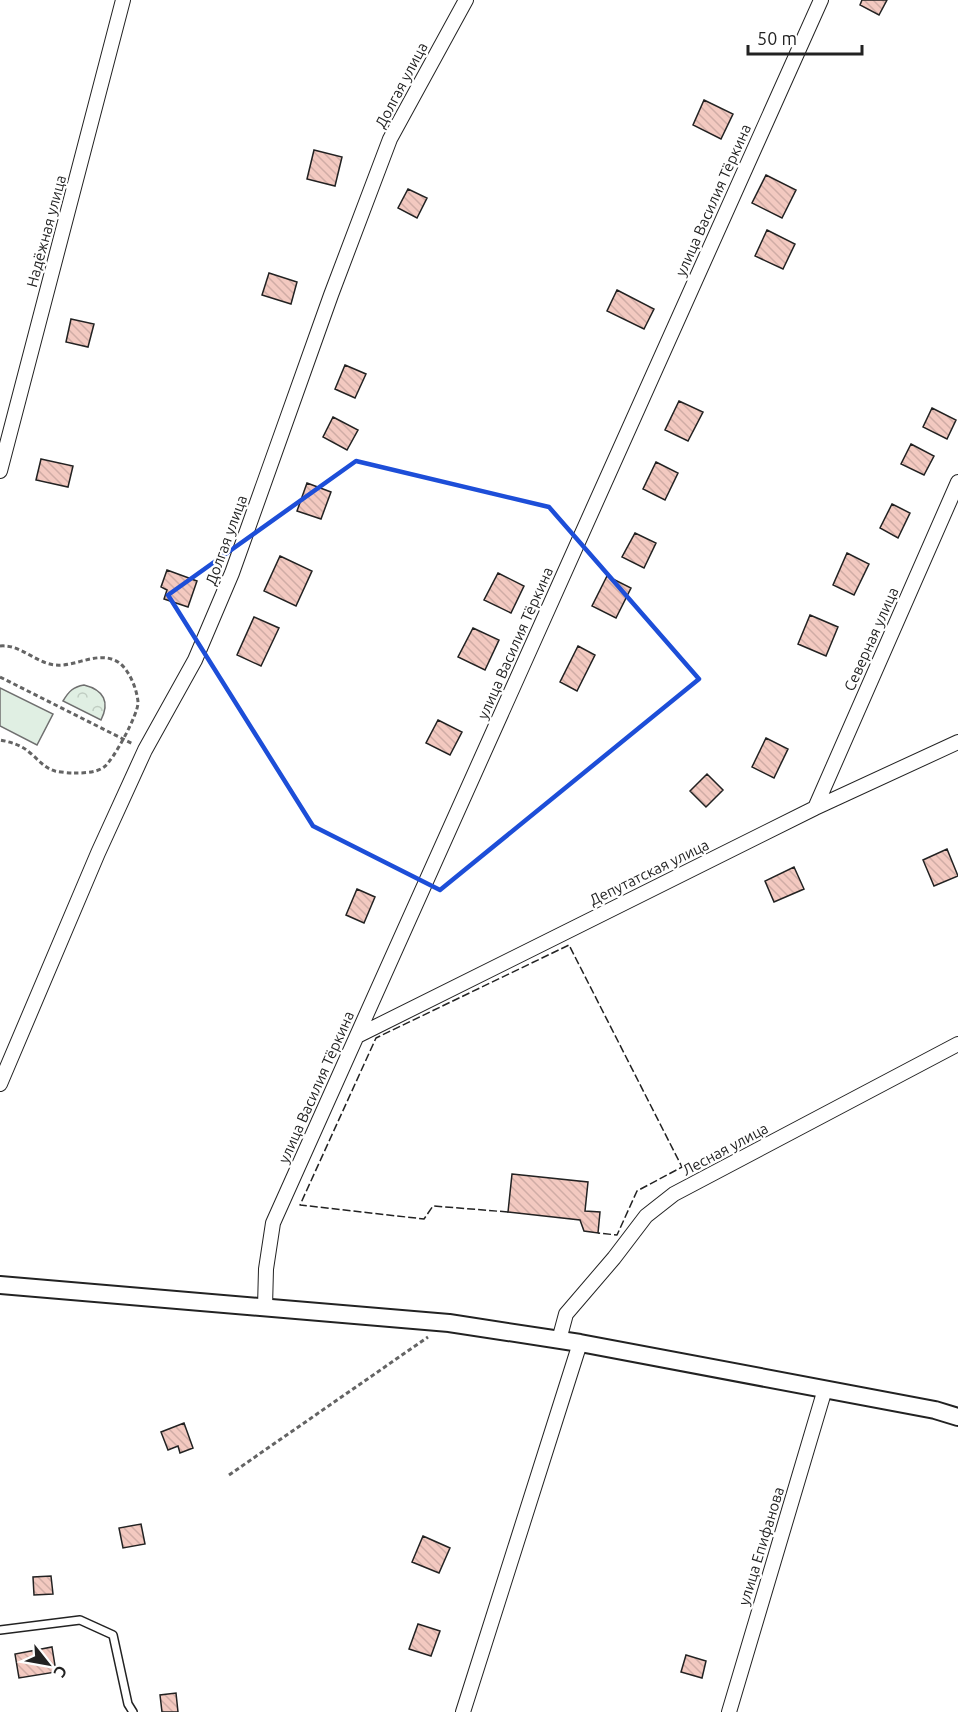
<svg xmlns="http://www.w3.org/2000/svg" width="958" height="1712" font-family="Ubuntu,sans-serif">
	<defs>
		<pattern id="park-crowns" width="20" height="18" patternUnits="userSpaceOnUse" patternTransform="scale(1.5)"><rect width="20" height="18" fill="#e0efe3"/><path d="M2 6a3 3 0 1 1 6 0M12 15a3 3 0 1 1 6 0" fill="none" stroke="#c0cdc2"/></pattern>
		<pattern id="building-back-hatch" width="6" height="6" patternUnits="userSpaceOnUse" patternTransform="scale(1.5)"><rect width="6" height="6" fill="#f3c9c0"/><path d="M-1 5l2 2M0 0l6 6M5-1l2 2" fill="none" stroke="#d0aca5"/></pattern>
	</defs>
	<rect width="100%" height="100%" fill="#fff"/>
	<path fill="url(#park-crowns)" stroke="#6f6f6f" stroke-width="1.5" d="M84,685C104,690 110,702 101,720L63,701C69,691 73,687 84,685Z"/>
	<path fill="#e0efe3" stroke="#6f6f6f" stroke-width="1.5" d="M0,688L53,714L37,745L0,726Z"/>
	<path fill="url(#building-back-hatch)" stroke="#222" stroke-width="1.5" d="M862,0H887L879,15L860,5Z
		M704,100L733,114L721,139L693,125Z
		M314,150L342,157L335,186L307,179Z
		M766,175L796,190L782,218L752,203Z
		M408,189L427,198L417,218L398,208Z
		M767,230L795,244L783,269L755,256Z
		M269,273L297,282L291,304L262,295Z
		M617,290L654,309L644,329L607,311Z
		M71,319L94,324L88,347L66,342Z
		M345,365L366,374L355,398L335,389Z
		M679,401L703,412L688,441L665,430Z
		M932,408L956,420L947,439L923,427Z
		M333,417L358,430L347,450L323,437Z
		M911,444L934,456L924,475L901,464Z
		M41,459L73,466L68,487L36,480Z
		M656,462L678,473L665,500L643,489Z
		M307,483L331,492L321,519L297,511Z
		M892,504L910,513L898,538L880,528Z
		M635,533L656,543L644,568L622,557Z
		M847,553L869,564L854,595L833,585Z
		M280,556L312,571L296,606L264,591Z
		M167,570L197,581L188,607L164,599L167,590L161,587Z
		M498,573L524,586L511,613L484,600Z
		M607,576L631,588L616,618L592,606Z
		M810,615L838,627L826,656L798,644Z
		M254,617L279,628L261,666L237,655Z
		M473,628L499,640L485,670L458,657Z
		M578,646L595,655L577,691L560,682Z
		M438,720L462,732L450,755L426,743Z
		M766,738L788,749L774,778L752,767Z
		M707,774L723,790L706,807L690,791Z
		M947,849L958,876L934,886L923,860Z
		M794,867L804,889L774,902L765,881Z
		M357,889L375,897L364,923L346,915Z
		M512,1174L588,1182L585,1211L600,1212L598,1233L584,1231L580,1220L508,1212Z
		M184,1423L193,1448L180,1453L178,1446L168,1450L161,1432Z
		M141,1524L145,1544L123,1548L119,1528Z
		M423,1536L450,1548L439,1573L412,1562Z
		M51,1576L53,1594L34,1595L33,1577Z
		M418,1624L440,1631L431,1656L409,1649Z
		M52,1647L56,1672L19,1678L15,1654Z
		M686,1655L706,1661L702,1678L681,1672Z
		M176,1693L178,1712H162L160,1695Z"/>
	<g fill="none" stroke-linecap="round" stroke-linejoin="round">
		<defs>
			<path id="service" d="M0,1630L80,1620L113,1635L128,1704L133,1712"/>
			<path id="minor" d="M0,471L123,0
				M815,808L958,482
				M357,1036L815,808L958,742
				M0,1084L98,853L145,750L195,660L232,573L331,295L390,139L466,0
				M265,1307L266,1269L273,1223L821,0
				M559,1340L566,1314L614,1258L646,1216L674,1194L958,1044
				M463,1712L580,1343
				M729,1712L825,1389"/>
			<path id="tertiary" d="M0,1285L449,1323L580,1343L935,1410L958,1417"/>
		</defs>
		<use href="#service" stroke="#222" stroke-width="10"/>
		<use href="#minor" stroke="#222" stroke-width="16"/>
		<use href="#tertiary" stroke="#222" stroke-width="20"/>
		<path stroke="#646464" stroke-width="3" stroke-dasharray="4.5 3" stroke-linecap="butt" d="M0,646C21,644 35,663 55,665C74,667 96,652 114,660C128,665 137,689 138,702C139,713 113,761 104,767C96,773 83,773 73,773C68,773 60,772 55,771C44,768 38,759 29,752C21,745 11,742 0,740
			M0,677L133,744
			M229,1475L428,1337"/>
		<use href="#service" stroke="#fff" stroke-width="7"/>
		<use href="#minor" stroke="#fff" stroke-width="14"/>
		<use href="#tertiary" stroke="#fff" stroke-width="16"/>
		<path stroke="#222" stroke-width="1.5" stroke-dasharray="8 3" stroke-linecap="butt" d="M508,1212L433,1206L424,1219L300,1205L376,1038L569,945L682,1167L637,1191L617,1235L598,1233"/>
	</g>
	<path fill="none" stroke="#1d4ed8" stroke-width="4.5" stroke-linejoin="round" d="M356,461L549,507L699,679L440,890L313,826L168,595Z"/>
	<g text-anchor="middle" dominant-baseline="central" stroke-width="4.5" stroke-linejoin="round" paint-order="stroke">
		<g font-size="15" fill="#222" stroke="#fff">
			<text transform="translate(401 85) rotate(-62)">Долгая улица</text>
			<text transform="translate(713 200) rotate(-66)">улица Василия Тёркина</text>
			<text transform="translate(46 231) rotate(-75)">Надёжная улица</text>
			<text transform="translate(226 540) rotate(-70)">Долгая улица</text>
			<text transform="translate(871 639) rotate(-66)">Северная улица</text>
			<text transform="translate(515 643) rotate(-66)">улица Василия Тёркина</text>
			<text transform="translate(649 872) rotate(-26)">Депутатская улица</text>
			<text transform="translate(316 1087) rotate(-66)">улица Василия Тёркина</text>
			<text transform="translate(725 1149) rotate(-28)">Лесная улица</text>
			<text transform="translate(761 1546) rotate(-73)">улица Епифанова</text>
		</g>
	</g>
	<g transform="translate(48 1664) rotate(121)" stroke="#ffffff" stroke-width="4.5" paint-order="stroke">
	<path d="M0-4.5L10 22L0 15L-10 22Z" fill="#222222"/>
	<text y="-9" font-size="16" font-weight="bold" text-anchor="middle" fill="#222222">С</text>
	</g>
	<path d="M748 45v9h114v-9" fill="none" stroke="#222222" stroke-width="3"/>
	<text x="757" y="45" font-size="18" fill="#222222" stroke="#ffffff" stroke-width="4.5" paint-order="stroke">50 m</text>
</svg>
